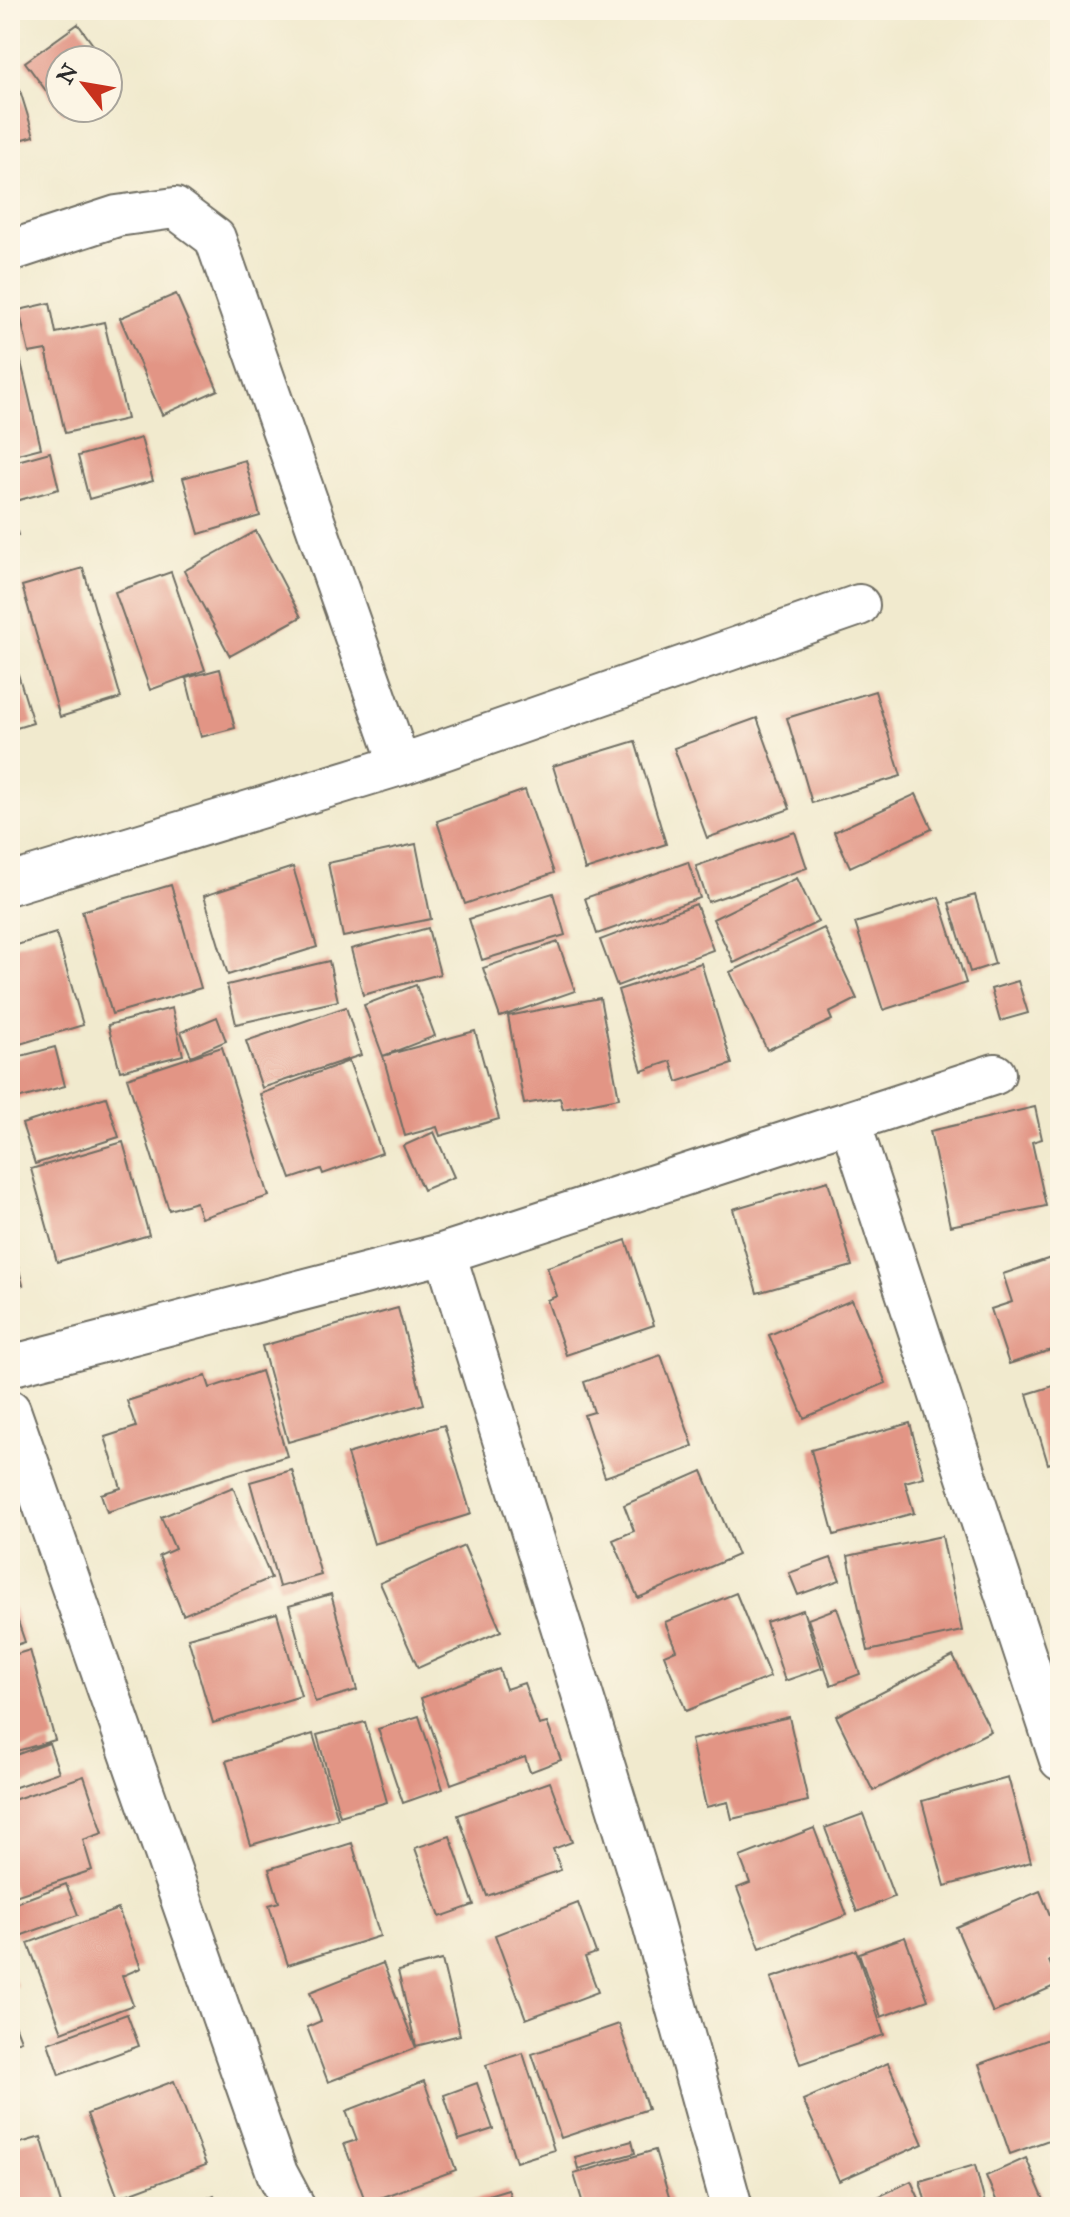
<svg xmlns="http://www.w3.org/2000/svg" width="1070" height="2217" font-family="'IM FELL Great Primer',serif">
	<rect width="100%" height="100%" fill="#fcf5e5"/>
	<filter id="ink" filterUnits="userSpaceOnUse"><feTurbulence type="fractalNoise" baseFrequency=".0125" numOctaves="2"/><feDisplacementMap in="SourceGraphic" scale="16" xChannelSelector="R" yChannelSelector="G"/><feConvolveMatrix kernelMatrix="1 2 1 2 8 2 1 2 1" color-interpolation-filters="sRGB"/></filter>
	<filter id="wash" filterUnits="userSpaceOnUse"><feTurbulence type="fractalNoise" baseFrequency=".006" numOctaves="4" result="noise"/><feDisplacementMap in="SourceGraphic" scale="32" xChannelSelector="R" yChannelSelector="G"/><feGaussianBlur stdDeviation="1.8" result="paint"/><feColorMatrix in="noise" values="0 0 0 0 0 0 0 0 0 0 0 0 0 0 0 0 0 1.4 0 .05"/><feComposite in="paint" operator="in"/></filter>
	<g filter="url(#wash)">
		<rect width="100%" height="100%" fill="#f1eace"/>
		<g id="blocks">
			<path fill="#e29585" d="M78,24L104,60H60V108H71L63,114L25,62Z
				M10,58L34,136L10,143Z
				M108,66L116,76L108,82Z
				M176,294L218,390L162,415L120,318Z
				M50,303L56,333L104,322L127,419L65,433L46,350L29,353L19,310Z
				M10,315L41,448L10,456Z
				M141,438L153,481L89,499L78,456Z
				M50,452L59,489L12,502L10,463Z
				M245,460L260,516L199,534L183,478Z
				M11,507L18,535L10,537V508Z
				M256,531L301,617L230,656L184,571Z
				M83,568L121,698L60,717L22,586Z
				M171,572L205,670L150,690L115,592Z
				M10,648L33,723L10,730Z
				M220,669L235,728L201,737L186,678Z
				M875,691L901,776L812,803L787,718Z
				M757,718L790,809L707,838L674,748Z
				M635,741L666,844L585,870L553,766Z
				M525,790L554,873L465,904L437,821Z
				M916,794L932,829L850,867L834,832Z
				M795,832L807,868L708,902L696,866Z
				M416,844L431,919L343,937L328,863Z
				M688,862L700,898L597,934L585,898Z
				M293,867L317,947L228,975L204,896Z
				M797,878L818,922L734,963L713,919Z
				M171,885L201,988L112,1014L82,911Z
				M553,893L565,935L482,960L469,919Z
				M975,895L995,964L970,972L949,903Z
				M939,897L966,983L883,1010L855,923Z
				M696,904L713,950L617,986L600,940Z
				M428,928L440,974L363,995L351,949Z
				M824,928L857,999L829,1013L832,1020L767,1050L730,972Z
				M56,933L83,1025L10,1047V947Z
				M558,942L575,991L500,1017L483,968Z
				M329,961L338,1001L236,1024L227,985Z
				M701,963L732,1064L677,1082L671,1061L642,1071L618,990Z
				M1018,981L1028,1013L1000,1021L991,989Z
				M416,985L435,1036L383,1056L364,1005Z
				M600,998L619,1098L563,1109L560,1098L524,1104L508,1016Z
				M346,1007L361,1055L262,1088L246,1041Z
				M172,1008L183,1055L120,1071L108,1025Z
				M217,1017L226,1041L191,1056L181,1032Z
				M475,1031L499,1119L440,1136L437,1127L405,1136L383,1056Z
				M55,1047L65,1086L10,1101V1059Z
				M222,1047L269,1196L201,1218L196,1202L169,1210L127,1078Z
				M349,1061L382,1153L323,1174L321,1169L291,1179L260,1094Z
				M106,1097L119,1137L35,1164L22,1124Z
				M1035,1107L1042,1139L1032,1142L1046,1206L950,1226L930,1131Z
				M434,1132L454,1177L423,1190L403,1146Z
				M123,1142L149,1235L57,1262L31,1169Z
				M828,1181L852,1266L757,1293L733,1209Z
				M10,1236L23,1285L10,1288Z
				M626,1240L654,1325L566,1355L547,1300L557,1296L547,1267Z
				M1060,1255V1347L1009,1364L991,1309L1012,1302L1003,1274Z
				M852,1300L886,1383L804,1418L769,1335Z
				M398,1308L424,1404L288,1442L262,1346Z
				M661,1355L693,1446L605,1477L584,1415L594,1412L584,1382Z
				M261,1371L287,1456L107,1512L101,1494L121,1488L105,1437L136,1427L127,1401L206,1376L210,1388Z
				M1060,1384V1460L1048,1464L1027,1394Z
				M910,1423L924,1477L905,1482L914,1513L834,1535L811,1450Z
				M444,1425L471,1514L374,1544L347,1454Z
				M292,1470L321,1575L279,1587L250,1482Z
				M702,1471L738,1555L638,1598L613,1540L634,1531L624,1505Z
				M233,1487L271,1578L183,1615L159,1556L175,1549L161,1517Z
				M942,1536L962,1631L868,1651L848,1556Z
				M464,1546L501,1631L418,1668L380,1583Z
				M831,1558L840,1580L798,1595L789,1573Z
				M736,1593L770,1677L686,1711L664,1655L676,1650L665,1622Z
				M331,1594L357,1690L315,1702L289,1606Z
				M10,1598L25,1642L10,1647Z
				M837,1608L860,1674L831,1685L808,1619Z
				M803,1610L822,1668L785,1681L766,1622Z
				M277,1613L301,1696L213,1723L188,1638Z
				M30,1650L55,1740L10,1753V1656Z
				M953,1656L991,1731L873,1791L836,1716Z
				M499,1669L506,1689L524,1683L539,1725L547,1723L561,1760L530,1772L525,1757L451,1784L421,1698Z
				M419,1716L443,1789L403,1803L378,1729Z
				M789,1717L808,1801L732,1819L728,1802L706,1807L691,1740Z
				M365,1722L387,1802L340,1816L317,1735Z
				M313,1734L338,1819L251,1845L226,1761Z
				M49,1743L59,1772L10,1789V1757Z
				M84,1776L103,1833L83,1840L92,1870L15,1896L10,1881V1801Z
				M1008,1777L1031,1862L945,1886L922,1801Z
				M550,1782L572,1842L553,1849L561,1870L487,1896L458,1815Z
				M863,1814L894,1897L857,1912L825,1828Z
				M814,1828L847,1915L760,1948L737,1888L750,1883L740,1857Z
				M450,1836L474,1905L440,1917L415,1848Z
				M352,1843L380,1936L288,1965L269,1905L279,1902L269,1869Z
				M66,1884L78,1915L17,1937L10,1917V1905Z
				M1040,1891L1060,1939V1957L1049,1961L1059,1984L993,2013L956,1927Z
				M578,1903L596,1953L585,1957L598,1992L526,2019L495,1935Z
				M118,1909L141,1968L122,1976L133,2005L62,2032L28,1943Z
				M905,1937L928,2000L881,2017L859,1953Z
				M856,1950L884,2035L800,2064L771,1978Z
				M442,1960L460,2035L416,2046L398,1971Z
				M383,1963L416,2048L328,2082L307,2027L321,2021L310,1992Z
				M10,1968L17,1986L10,1988Z
				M10,2011L21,2040L10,2044Z
				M127,2014L139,2046L59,2075L48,2043Z
				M619,2024L648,2109L561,2138L532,2054Z
				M1060,2035V2136L1010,2154L979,2064Z
				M523,2053L554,2150L516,2162L486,2065Z
				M888,2063L923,2144L839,2181L803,2100Z
				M174,2081L206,2165L118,2198L87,2114Z
				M424,2081L456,2170L366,2203L344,2144L357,2140L346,2111Z
				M477,2083L493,2129L459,2140L444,2095Z
				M41,2137L62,2207H10V2146Z
				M632,2141L635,2153L578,2169L575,2157Z
				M655,2150L672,2207H584L574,2174Z
				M1026,2158L1047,2207H999L986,2176Z
				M975,2165L986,2207H927L920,2181Z
				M911,2181L923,2207H857Z
				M508,2189L514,2207H453L452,2206Z
				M214,2195L220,2207H187Z"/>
		</g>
	</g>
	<g filter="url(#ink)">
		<use href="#blocks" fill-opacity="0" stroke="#706e64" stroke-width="2"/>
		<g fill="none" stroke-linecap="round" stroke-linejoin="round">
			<defs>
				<path id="minor" d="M10,251L117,216L175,208L215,238L400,765
					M10,884L400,765L859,605
					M850,1122L1060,1760
					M445,1253L649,1909L732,2207
					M10,1366L445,1253L995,1074
					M10,1410L277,2173L295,2207"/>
			</defs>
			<use href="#minor" stroke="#706e64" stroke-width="44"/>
			<use href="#minor" stroke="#fff" stroke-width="40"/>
		</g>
	</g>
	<rect width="1070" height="2217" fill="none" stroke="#fcf5e5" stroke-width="40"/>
	<g transform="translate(84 84) rotate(301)"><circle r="38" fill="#fcf5e5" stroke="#a8a49b" stroke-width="2"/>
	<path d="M0-6L14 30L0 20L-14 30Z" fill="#c8321e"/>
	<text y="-12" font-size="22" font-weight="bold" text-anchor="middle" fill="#2b2b2b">N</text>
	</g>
</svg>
